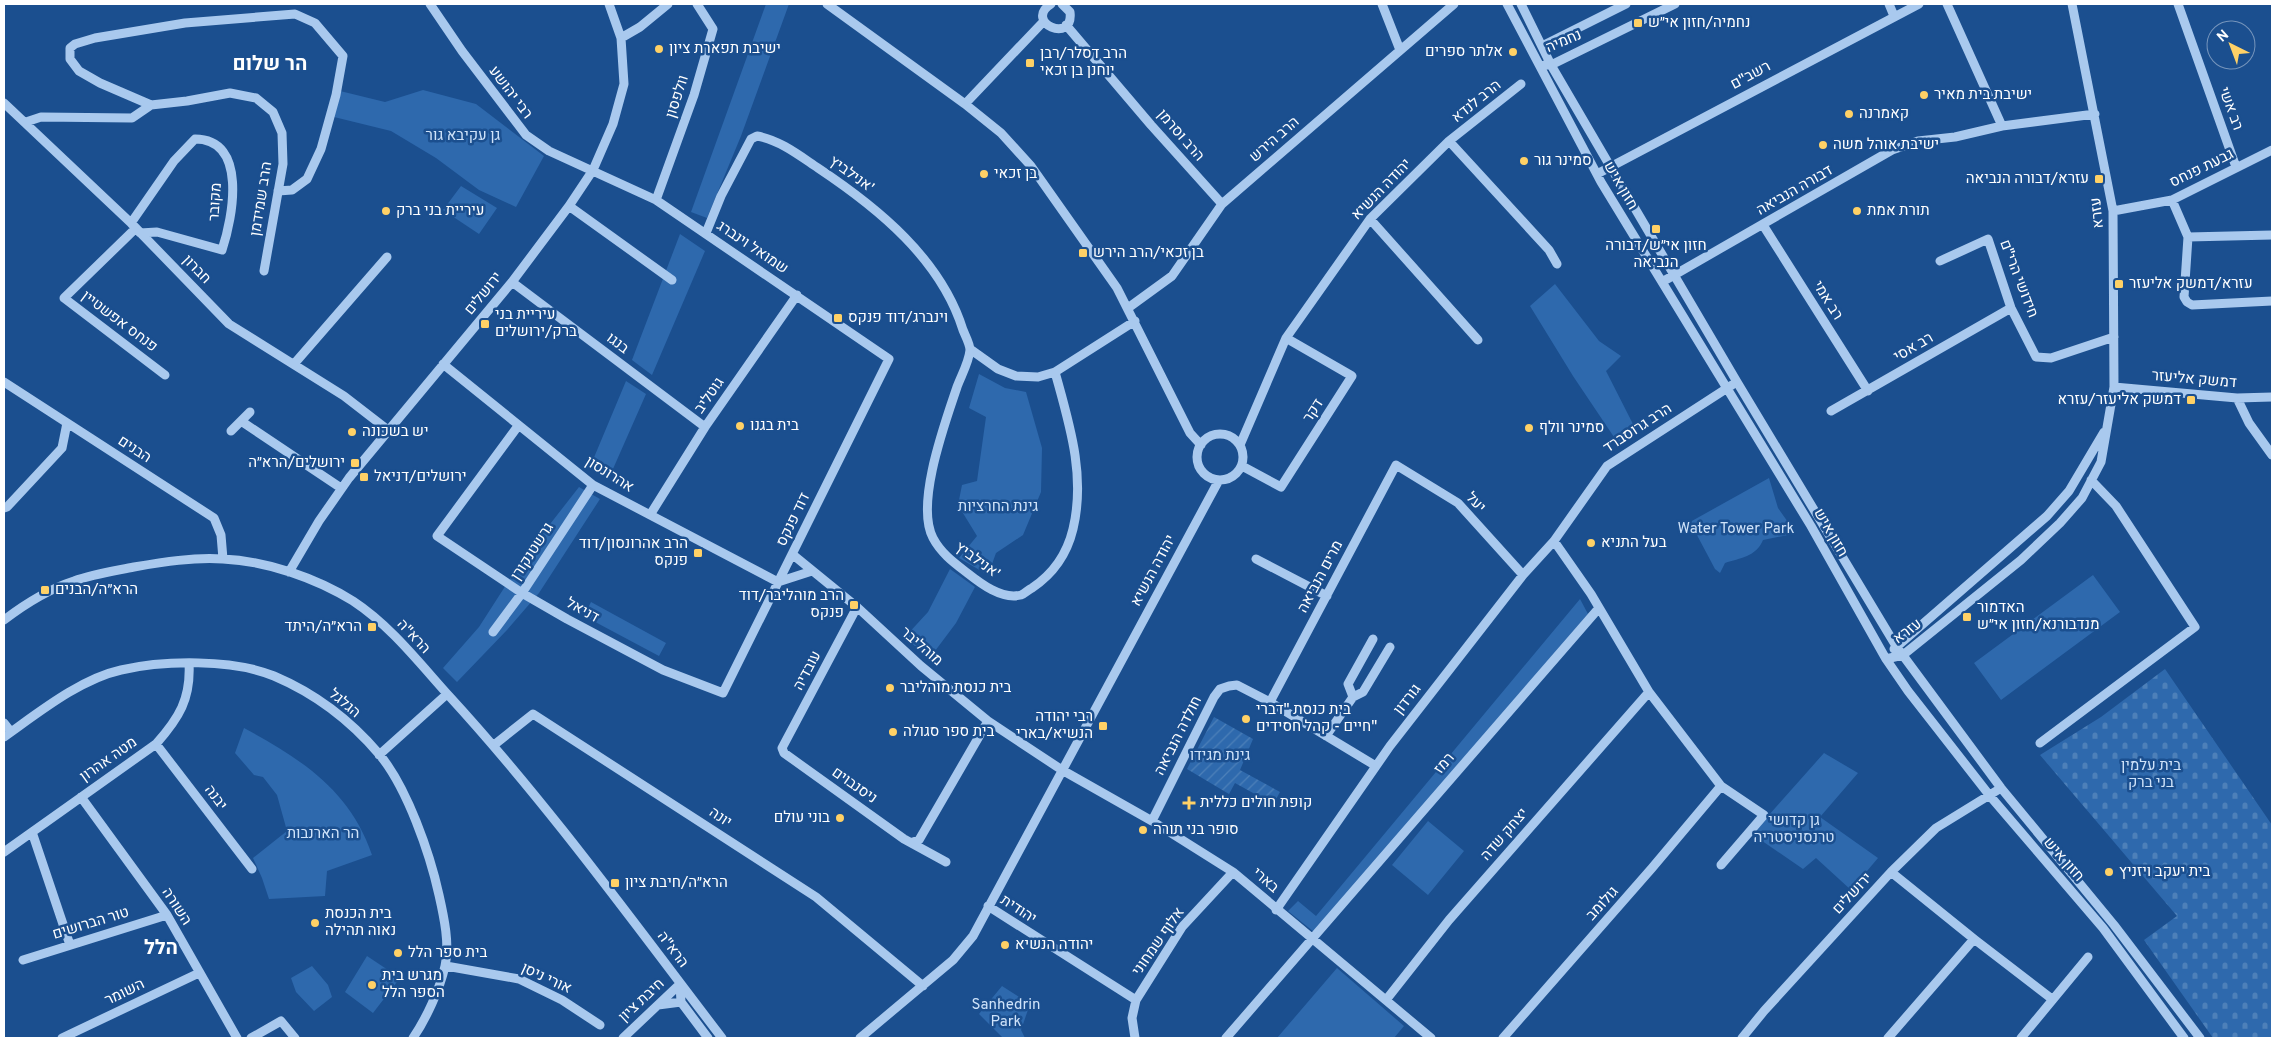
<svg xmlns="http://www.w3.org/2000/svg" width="2276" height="1042" font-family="Overpass,Heebo,sans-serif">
	<defs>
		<pattern id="cemetery-stones" width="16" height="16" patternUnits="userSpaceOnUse" patternTransform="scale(1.25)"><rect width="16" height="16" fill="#2e69ad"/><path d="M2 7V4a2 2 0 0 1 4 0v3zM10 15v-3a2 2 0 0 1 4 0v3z" fill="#4d80b9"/></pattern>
		<pattern id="garden-furrows" width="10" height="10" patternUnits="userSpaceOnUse" patternTransform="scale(1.25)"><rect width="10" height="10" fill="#2e69ad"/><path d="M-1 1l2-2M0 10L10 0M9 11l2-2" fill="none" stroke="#4d80b9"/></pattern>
	</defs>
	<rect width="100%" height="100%" fill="#1b4f8f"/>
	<path fill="url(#cemetery-stones)" d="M2165,669L2272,825V1038H2213L2144,940L2177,916L2040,755L2101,717Z"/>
	<path fill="#2e69ad" d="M766,4H789L741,136L707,218L691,212Z
		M423,90L476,104L544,156L516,207L479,190L436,158L391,131L334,117L340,91L385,102Z
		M461,186L497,208L479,234L443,210Z
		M680,234L705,251L652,375L632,360Z
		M1555,284L1599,341L1621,356L1606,371L1635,428L1618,443L1573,376L1530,306Z
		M979,374L1005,388L1026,392L1042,448L1041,492L1023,535L996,553L988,575L959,558L977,536L958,505L962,485L977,481L986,417L969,408Z
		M626,381L646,394L609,478L590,467Z
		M1769,478L1778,508L1790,525L1793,534L1763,540C1756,557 1740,558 1725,563L1720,573L1715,569L1690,522Z
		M579,487L600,499L539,593L507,630L457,682L443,668L479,627L522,560Z
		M950,569L975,587L956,623L929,659L905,637L928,612Z
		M2093,575L2120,612L2001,700L1974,663Z
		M1580,599L1588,614L1314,932L1288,911L1298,901L1316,916Z
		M591,602L666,643L659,656L584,616Z
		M244,728C301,759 350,790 372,855L327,871L325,896L269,899L262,878L253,858L287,831L277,795L263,777L254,775L235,753Z
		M1824,753L1858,773L1820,817L1878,858L1851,890L1816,858L1803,869L1752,834Z
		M1428,821L1464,851L1428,895L1392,865Z
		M367,956L400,978L373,1013L345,992Z
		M312,966L328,985L332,997L314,1011L296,992L291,978Z
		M1337,968L1404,1026L1394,1038H1277Z
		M1002,986L1030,1004L1021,1030L1025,1038H1003L979,1014Z"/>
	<path fill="url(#garden-furrows)" d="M1214,717L1253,739L1240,770L1280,792L1273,804L1235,783L1229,794L1187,769Z"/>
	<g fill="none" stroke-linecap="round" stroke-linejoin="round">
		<path stroke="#a9c9ee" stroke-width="9" d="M430,4L462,51L526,135L549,151L656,200L889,359L723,693L663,670L567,619L522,593L437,536L518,426
			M827,4L965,104L1001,133L1031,166L1117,288L1190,433L1201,445
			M1051,4C1023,22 1074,45 1070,12L1062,4
			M1382,4L1400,50
			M1507,4L1601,182L1811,526L1886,659L1908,691L1990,796L2103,928L2184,1038
			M1521,4L1551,65L1610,166L1737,382L1896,646L2001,788L2114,925L2200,1038
			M1889,4L1894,16
			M1947,4L2002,126
			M2178,4L2236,167
			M1066,25L1151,125L1222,204
			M621,38L640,27L668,4
			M1542,46L1626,4
			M1545,65H1551L1675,4
			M4,103L131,223L229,324L344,396L388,430
			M965,104L1044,21
			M26,122L41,117L132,118L151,105
			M1449,141L1549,250L1557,264
			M1597,174L1919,4
			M656,200L694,95L713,29L697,4
			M2172,200L2188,237L2184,297L2187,302L2192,305L2272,301
			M569,206L672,280
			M2113,211L2172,200L2272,150
			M1370,219L1478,340
			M131,223L174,161L195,139C248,139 233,217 222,250L157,232L140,233
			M1763,225L1868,391
			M136,228L64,298L165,375
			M706,233L721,196L751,139L757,136C780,140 800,156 818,168C878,208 941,259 963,330C965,335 970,344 970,350C969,362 961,376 957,387C945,423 915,504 933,538C941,553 953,562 966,572C980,583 1001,600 1021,595C1024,594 1028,590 1032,588C1053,574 1067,554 1073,529C1086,475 1069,423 1055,372
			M2188,237L2272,235
			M1940,261L1988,239L2011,308L2036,357L2051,358L2114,337
			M264,271L283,164L282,133L273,112L256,98L230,93L187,101L151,105L100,83L79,71L70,59V48L75,44L95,38L185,23L295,14L315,23L343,56L336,95L321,149L307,179L292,190L278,191
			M512,282L705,427
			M1662,282L1892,150L1918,141L1955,137L2002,126L2095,114
			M1128,308L1172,276L1222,204L1454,4
			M970,349L998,369L1016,376L1038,377L1055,372L1135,321
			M294,364L387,257
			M443,364L593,485L778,582
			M4,382L214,518L221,535L223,559
			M2114,387L2237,398L2272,397
			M2237,398L2249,423L2272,455
			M1831,411L2011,308
			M241,421L341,488
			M231,431L250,412
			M1197 457a23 23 0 1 1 46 0a23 23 0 1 1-46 0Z
			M1240,445L1286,338L1370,219L1449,141L1521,84
			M1242,466L1281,487L1352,376L1286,338
			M4,508L7,507L62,448L67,423
			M650,515L705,427L797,295
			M1554,541L1591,594L1649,692L1721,786L1764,815L1721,865
			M792,554L857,607L921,666L988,721L1062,770L1152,821L1233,872L1431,1038
			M1256,559L1327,596
			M289,572L319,521L349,478L512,282L569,206L593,170L613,124L624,84L621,38L609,4
			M778,582L812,571
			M857,607L782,748L784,753L904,839L946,862
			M4,620C25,604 49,589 74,581C93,574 114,571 134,567C163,562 194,557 223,559C267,561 316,578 353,601C391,626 420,664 450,697C548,804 634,923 722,1038
			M493,632L522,593L593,485
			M1894,649L2047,516L2069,491L2104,432
			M1886,659L1903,655L2021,560L2060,523L2082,498L2101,462L2114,387L2113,211L2072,4
			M1353,697L1363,692L1390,647
			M1270,702L1396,465L1458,503L1523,575
			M4,723L11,732
			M1326,736L1353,697L1348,684L1373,639
			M4,737C38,713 80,679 121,670C164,660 233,659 274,676C314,693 351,721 379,754C407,787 430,854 439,895C444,917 450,945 445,966C440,989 426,1019 413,1038
			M2040,743L2195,627L2116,506L2091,480
			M156,744L252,869
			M494,745L533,714L816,897L923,986
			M379,755L447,694
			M81,797L167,915L237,1038
			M1152,821L1214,697L1220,689L1229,686L1237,685L1270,702L1376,766
			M32,832L70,945
			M913,842L919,840L988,721
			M4,852L156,744C179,718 191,699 189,663
			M1891,872L1974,939L2052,999
			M988,906L1136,1000
			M1276,910L1390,746L1523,575L1554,541L1607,466L1732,385
			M23,960L167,915
			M446,966L519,979L562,1000L600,1025
			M680,984L681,1002L708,1038
			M1386,1000L1449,920L1649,692
			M658,1005L681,1002
			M62,1038L199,973
			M251,1038L281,1021L295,1038
			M623,1038L680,984
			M860,1038L953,960L973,936L1219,480
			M1135,1038L1132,1018L1136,1000L1182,927L1233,872
			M1226,1038L1599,608
			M1503,1038L1652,868L1721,786
			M1742,1038L1764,1011L1891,872L1936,828L2001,788
			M1888,1038L1974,939
			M2021,1038L2088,957"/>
	</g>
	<g fill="#ffd166" stroke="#1b4f8f" stroke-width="2">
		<rect x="1633" y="18" width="10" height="10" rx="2.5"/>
		<circle cx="659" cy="49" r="5"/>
		<circle cx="1513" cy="52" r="5"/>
		<rect x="1025" y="58" width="10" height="10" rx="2.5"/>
		<circle cx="1924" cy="95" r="5"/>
		<circle cx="1849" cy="114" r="5"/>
		<circle cx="1823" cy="145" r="5"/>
		<circle cx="1524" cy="161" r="5"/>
		<circle cx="984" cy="174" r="5"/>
		<rect x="2094" y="174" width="10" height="10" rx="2.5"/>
		<circle cx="386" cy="211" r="5"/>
		<circle cx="1857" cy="211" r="5"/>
		<rect x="1651" y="224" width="10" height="10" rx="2.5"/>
		<rect x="1078" y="248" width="10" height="10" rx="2.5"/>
		<rect x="2114" y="279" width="10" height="10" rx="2.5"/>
		<rect x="833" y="313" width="10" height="10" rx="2.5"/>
		<rect x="480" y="319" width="10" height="10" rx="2.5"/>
		<rect x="2186" y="395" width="10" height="10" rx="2.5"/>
		<circle cx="740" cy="426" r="5"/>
		<circle cx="1529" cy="428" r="5"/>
		<circle cx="352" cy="432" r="5"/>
		<rect x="350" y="458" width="10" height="10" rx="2.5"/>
		<rect x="359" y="472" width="10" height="10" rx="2.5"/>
		<circle cx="1591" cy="543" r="5"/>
		<rect x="693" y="548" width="10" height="10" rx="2.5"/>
		<rect x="40" y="585" width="10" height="10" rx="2.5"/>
		<rect x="849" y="600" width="10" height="10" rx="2.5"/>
		<rect x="1962" y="612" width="10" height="10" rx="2.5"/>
		<rect x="367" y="622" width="10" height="10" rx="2.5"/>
		<circle cx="890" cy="688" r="5"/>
		<circle cx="1246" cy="719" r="5"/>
		<rect x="1098" y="721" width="10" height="10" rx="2.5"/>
		<circle cx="893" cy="732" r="5"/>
		<path d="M1186.5 795.5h5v5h5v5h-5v5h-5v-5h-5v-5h5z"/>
		<circle cx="840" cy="818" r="5"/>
		<circle cx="1143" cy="830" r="5"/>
		<circle cx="2109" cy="872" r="5"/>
		<rect x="610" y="878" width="10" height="10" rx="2.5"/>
		<circle cx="315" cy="923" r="5"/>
		<circle cx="1005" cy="945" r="5"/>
		<circle cx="398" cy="953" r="5"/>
		<circle cx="372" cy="985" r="5"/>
	</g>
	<g text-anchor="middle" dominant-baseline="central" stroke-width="5" stroke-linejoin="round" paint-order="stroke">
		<g font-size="15" fill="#fff" stroke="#1b4f8f" text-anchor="start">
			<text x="1648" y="23">נחמיה/חזון אי״ש</text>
			<text x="669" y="49">ישיבת תפארת ציון</text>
			<text x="1503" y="52" text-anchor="end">אלתר ספרים</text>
			<text x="1040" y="54">הרב דסלר/רבן<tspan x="1040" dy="17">יוחנן בן זכאי</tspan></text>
			<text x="1934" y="95">ישיבת בית מאיר</text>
			<text x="1859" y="114">קאמרנה</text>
			<text x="1833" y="145">ישיבת אוהל משה</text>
			<text x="1534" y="161">סמינר גור</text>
			<text x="994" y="174">בן זכאי</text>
			<text x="2089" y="179" text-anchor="end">עזרא/דבורה הנביאה</text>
			<text x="396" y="211">עיריית בני ברק</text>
			<text x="1867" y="211">תורת אמת</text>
			<text x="1656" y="246" text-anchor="middle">חזון אי״ש/דבורה<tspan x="1656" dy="17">הנביאה</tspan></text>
			<text x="1093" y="253">בן זכאי/הרב הירש</text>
			<text x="2129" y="284">עזרא/דמשק אליעזר</text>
			<text x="495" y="315">עיריית בני<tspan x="495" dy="17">ברק/ירושלים</tspan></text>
			<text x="848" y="318">וינברג/דוד פנקס</text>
			<text x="2181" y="400" text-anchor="end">דמשק אליעזר/עזרא</text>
			<text x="750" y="426">בית בגנו</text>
			<text x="1539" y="428">סמינר וולף</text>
			<text x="362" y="432">יש בשכונה</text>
			<text x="345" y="463" text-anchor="end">ירושלים/הרא״ה</text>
			<text x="374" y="477">ירושלים/דניאל</text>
			<text x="1601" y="543">בעל התניא</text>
			<text x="688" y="544" text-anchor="end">הרב אהרונסון/דוד<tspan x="688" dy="17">פנקס</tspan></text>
			<text x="55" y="590">הרא״ה/הבנים</text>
			<text x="844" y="596" text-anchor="end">הרב מוהליבר/דוד<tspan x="844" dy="17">פנקס</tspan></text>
			<text x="1977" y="608">האדמור<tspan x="1977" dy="17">מנדבורנא/חזון אי״ש</tspan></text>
			<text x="362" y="627" text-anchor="end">הרא״ה/היתד</text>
			<text x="900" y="688">בית כנסת מוהליבר</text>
			<text x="1256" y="710">בית כנסת "דברי<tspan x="1256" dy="17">חיים - קהל חסידים"</tspan></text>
			<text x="1093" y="717" text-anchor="end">רבי יהודה<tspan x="1093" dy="17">הנשיא/בארי</tspan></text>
			<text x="903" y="732">בית ספר סגולה</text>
			<text x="1200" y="803">קופת חולים כללית</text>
			<text x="830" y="818" text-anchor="end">בוני עולם</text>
			<text x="1153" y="830">סופר בני תורה</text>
			<text x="2119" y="872">בית יעקב ויזניץ</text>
			<text x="625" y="883">הרא״ה/חיבת ציון</text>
			<text x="325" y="914">בית הכנסת<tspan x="325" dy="17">נאוה תהילה</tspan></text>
			<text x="1015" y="945">יהודה הנשיא</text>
			<text x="408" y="953">בית ספר הלל</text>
			<text x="382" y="976">מגרש בית<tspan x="382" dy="17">הספר הלל</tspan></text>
		</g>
		<g font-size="15" fill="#fff" stroke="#1b4f8f">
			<text transform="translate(1564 42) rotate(-23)">נחמיה</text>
			<text transform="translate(1751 76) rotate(-28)">רשב"ם</text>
			<text transform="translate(510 93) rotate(53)">רבי יהושע</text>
			<text transform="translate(678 97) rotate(-72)">וולפסון</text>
			<text transform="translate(1477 102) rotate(-39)">הרב לנדא</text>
			<text transform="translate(2230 109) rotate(70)">רב אשי</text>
			<text transform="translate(1180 136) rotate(49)">הרב וסרמן</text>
			<text transform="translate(1275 140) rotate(-41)">הרב הירש</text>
			<text transform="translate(2202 169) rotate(-26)">גבעת פנחס</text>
			<text transform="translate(851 175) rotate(36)">אנילביץ'</text>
			<text transform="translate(1620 186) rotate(60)">חזון איש</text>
			<text transform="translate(1382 190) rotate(-46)">יהודה הנשיא</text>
			<text transform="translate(1795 191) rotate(-30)">דבורה הנביאה</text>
			<text transform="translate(262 199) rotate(-81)">הרב שמידמן</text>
			<text transform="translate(216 202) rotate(-86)">מקובר</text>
			<text transform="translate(2098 213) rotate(-96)">עזרא</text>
			<text transform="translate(752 248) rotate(34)">שמואל וינברג</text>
			<text transform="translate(196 270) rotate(46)">חברון</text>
			<text transform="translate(2018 279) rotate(69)">חידושי הרי"ם</text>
			<text transform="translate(484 294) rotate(-51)">ירושלים</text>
			<text transform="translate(1827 301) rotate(58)">רב אמי</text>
			<text transform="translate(119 322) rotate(37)">פנחס אפשטיין</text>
			<text transform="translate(617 344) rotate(37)">בנגו</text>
			<text transform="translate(1914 348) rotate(-30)">רב אסי</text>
			<text transform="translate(2194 380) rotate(5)">דמשק אליעזר</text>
			<text transform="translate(710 396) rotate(-55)">גוטליב</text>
			<text transform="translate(1314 411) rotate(-57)">דקר</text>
			<text transform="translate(1638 429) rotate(-33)">הרב גרוסברד</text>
			<text transform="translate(134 450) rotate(33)">הבנים</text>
			<text transform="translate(609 475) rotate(32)">אהרונסון</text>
			<text transform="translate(1475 503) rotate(45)">יעל</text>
			<text transform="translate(794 520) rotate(-64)">דוד פנקס</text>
			<text transform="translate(1830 533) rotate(60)">חזון איש</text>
			<text transform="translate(533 552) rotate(-57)">גרשטנקורן</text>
			<text transform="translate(977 561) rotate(36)">אנילביץ'</text>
			<text transform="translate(1154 571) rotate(-62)">יהודה הנשיא</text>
			<text transform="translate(1321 577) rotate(-62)">מרים הנביאה</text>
			<text transform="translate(582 611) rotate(29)">דניאל</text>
			<text transform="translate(1908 632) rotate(-36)">עזרא</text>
			<text transform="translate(413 637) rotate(47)">הרא"ה</text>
			<text transform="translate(921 647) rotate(41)">מוהליבר</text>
			<text transform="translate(808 671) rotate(-62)">עובדיה</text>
			<text transform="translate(1408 700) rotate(-52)">גורדון</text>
			<text transform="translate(344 704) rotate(40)">הגלגל</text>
			<text transform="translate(1179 736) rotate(-63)">חולדה הנביאה</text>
			<text transform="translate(109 760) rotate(-35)">מטה אהרון</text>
			<text transform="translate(1445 764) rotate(-49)">רמז</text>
			<text transform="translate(854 786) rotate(35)">ניסנבוים</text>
			<text transform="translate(215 798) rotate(53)">יבנה</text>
			<text transform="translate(720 818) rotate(33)">יונה</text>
			<text transform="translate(1505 835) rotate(-49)">יצחק שדה</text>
			<text transform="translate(2063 860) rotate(49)">חזון איש</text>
			<text transform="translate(1265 881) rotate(41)">בארי</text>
			<text transform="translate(1853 894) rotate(-47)">ירושלים</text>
			<text transform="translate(1603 904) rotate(-48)">גולומב</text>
			<text transform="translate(176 907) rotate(57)">השורה</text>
			<text transform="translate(1018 910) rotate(33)">יהודית</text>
			<text transform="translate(91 924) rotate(-17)">טור הברושים</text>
			<text transform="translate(1159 942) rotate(-55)">אלוף שמחוני</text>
			<text transform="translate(672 950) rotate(53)">הרא"ה</text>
			<text transform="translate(546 979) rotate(25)">אורי ניסן</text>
			<text transform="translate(125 993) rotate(-26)">השומר</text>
			<text transform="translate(642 1001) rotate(-43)">חיבת ציון</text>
		</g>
		<g font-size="15" fill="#cfe3fa" stroke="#1b4f8f">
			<text x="463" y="136">גן עקיבא גור</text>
			<text x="998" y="507">גינת החרציות</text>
			<text x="1736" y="529">Water Tower Park</text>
			<text x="1220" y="756">גינת מגידו</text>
			<text x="2151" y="766">בית עלמין<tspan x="2151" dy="17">בני ברק</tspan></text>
			<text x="1794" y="821">גן קדושי<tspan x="1794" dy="17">טרנסניסטריה</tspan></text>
			<text x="323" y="834">הר הארנבות</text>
			<text x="1006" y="1005">Sanhedrin<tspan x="1006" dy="17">Park</tspan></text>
		</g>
		<g font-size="20" font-weight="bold" fill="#fff" stroke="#1b4f8f">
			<text x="270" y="65">הר שלום</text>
			<text x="161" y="949">הלל</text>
		</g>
	</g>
	<rect width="2276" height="1042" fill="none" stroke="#ffffff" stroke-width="10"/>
	<g transform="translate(2231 45) rotate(318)"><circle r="24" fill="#1b4f8f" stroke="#7695bc"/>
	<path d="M0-4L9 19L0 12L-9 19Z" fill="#ffd166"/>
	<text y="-8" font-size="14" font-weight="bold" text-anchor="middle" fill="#ffffff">N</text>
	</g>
</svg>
